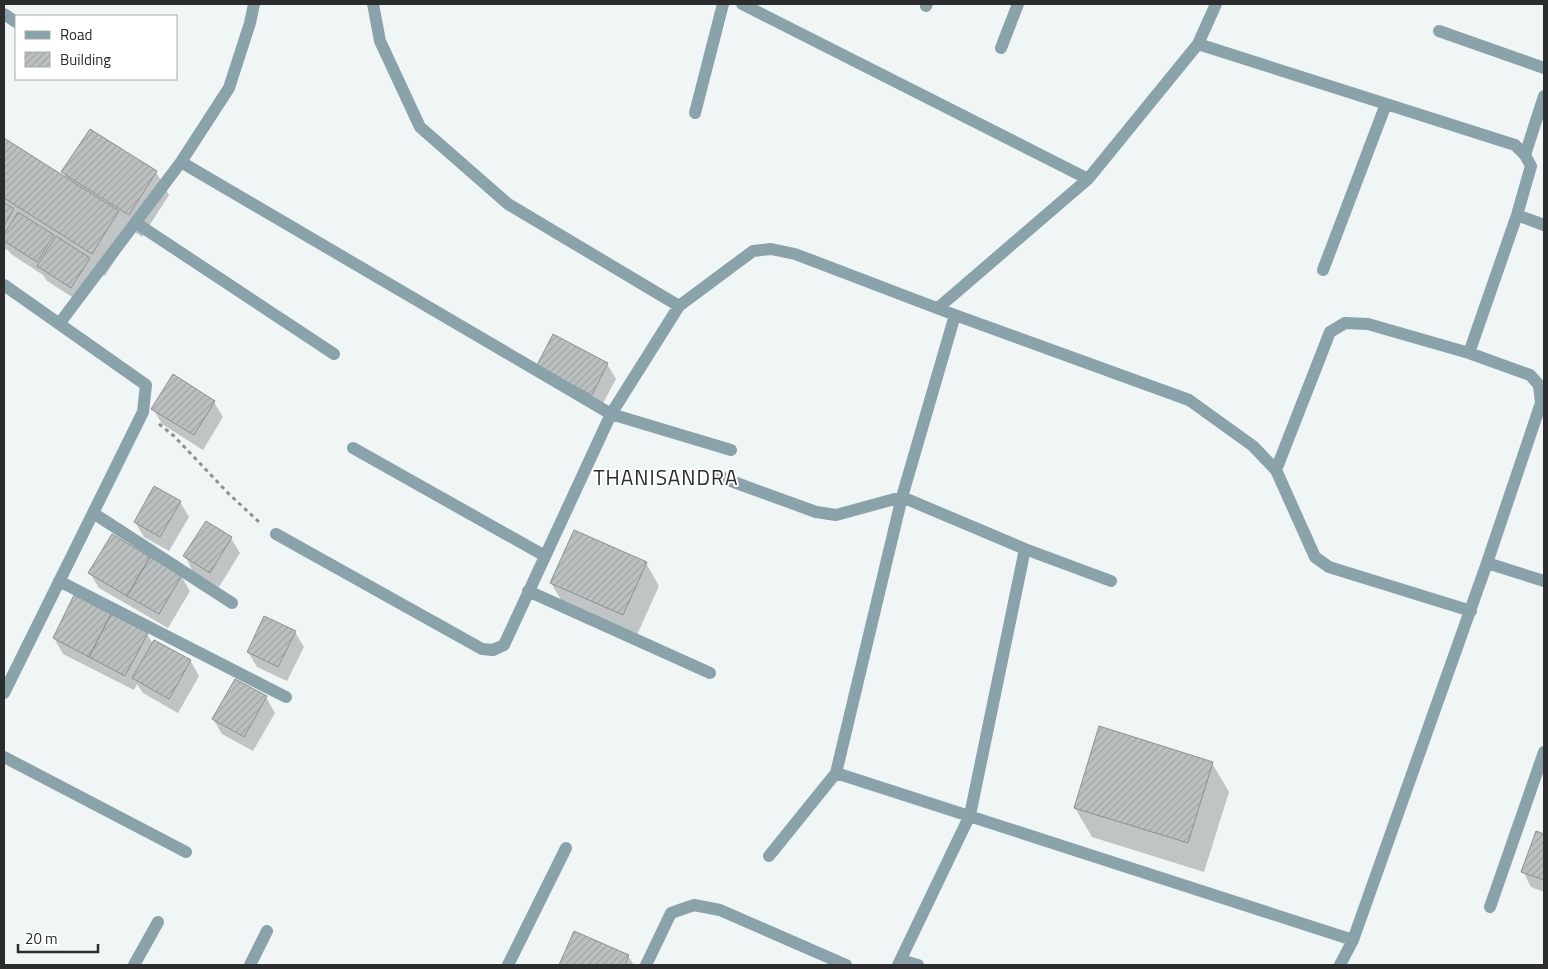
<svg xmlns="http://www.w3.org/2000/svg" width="1548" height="969" font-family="'Titillium Web',sans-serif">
	<defs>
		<pattern id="building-hatch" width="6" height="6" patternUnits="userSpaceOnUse" patternTransform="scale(1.25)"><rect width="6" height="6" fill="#bbc0c1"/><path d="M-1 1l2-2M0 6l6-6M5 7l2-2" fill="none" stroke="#a1a5a6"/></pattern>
	</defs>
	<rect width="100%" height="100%" fill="#f0f5f6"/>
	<path fill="#0003" d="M90,130L156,172L169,195L142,237L126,226L131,235L105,276L96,270L80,302L47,281L43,275L11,254L7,249L6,250L4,249V141L67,180L63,172Z
		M607,364L616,379L600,409L546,382Z
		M173,376L214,402L223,417L203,450L162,424L153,409Z
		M180,502L189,517L169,551L144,537L135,522Z
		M231,538L240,553L219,587L193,572L185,556Z
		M646,563L659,586L636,637L564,605L551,583Z
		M90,573L181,576L190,591L168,628L99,588Z
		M295,632L304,647L287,681L257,667L248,652Z
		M147,634L153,644L190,660L199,676L178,713L143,693L137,684L134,690L63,654L54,638Z
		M266,697L275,713L253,751L222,734L213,719Z
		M1212,763L1229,792L1204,872L1092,837L1075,808Z
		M1537,833L1544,836V892L1531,887L1523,871Z
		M575,932L628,956L634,965H560Z"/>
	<path fill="url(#building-hatch)" stroke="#8d9193" d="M90,129L157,171L129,215L61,172Z
		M4,138L119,211L92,254L4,198Z
		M4,202L14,209L4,226Z
		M18,212L54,235L37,262L4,241V234Z
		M56,236L90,258L71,288L37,266Z
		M553,334L608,363L592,395L536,367Z
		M173,374L215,401L194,435L151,409Z
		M154,486L181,501L160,537L134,522Z
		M206,521L232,537L210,573L183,556Z
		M574,530L647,562L623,615L550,583Z
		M112,534L150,557L127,596L88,573Z
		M150,557L182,575L159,614L127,596Z
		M74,595L111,614L89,657L53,638Z
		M111,614L148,633L125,676L89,657Z
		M264,616L296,631L278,667L247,652Z
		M154,640L191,660L169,699L132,678Z
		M235,679L267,696L244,737L212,719Z
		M1099,726L1213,762L1188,843L1074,808Z
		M1536,831L1544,834V880L1521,872Z
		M574,931L629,955L625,965H559Z"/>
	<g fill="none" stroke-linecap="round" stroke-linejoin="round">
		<path stroke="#8e9293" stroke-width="3" stroke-dasharray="4 4" stroke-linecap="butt" d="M159,424L174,436L228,493L260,523"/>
		<path stroke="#8aa2a9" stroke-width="12" d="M4,14L16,22
			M1439,31L1544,68
			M1525,155L1544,96"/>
		<path stroke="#8aa2a9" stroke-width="12" d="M373,4L380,41L420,127L508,204L679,306L753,251L771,249L795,254L955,315L1189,400L1253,446L1276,470L1315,557L1329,567L1471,611
			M742,4L1088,179
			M1216,4L1198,44L1515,145L1525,155L1531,166L1517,215L1469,353L1530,375L1539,385L1541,403L1487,563L1353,940L1340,965
			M926,6L927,4
			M1001,48L1018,4
			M695,113L723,4
			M181,162L611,414L731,450
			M1517,215L1544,225
			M136,223L334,354
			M1323,270L1386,104
			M4,285L146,385L143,412L4,693
			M938,308L1088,179L1198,44
			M955,315L902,497L1025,549L1111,581
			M59,324L181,162L229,88L250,23L254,4
			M353,448L545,556
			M1276,470L1330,332L1345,323L1368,324L1469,353
			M720,477L816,512L836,515L902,497L836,773L1353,940
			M93,513L232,603
			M276,534L482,649L493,650L504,645L611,414L679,306
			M1487,563L1544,581
			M59,581L286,697
			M528,591L710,673
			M4,757L186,852
			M769,856L836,773
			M1490,907L1544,752
			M901,960L918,965
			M134,965L158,922
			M250,965L267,931
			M508,965L566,848
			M646,965L671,913L694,905L720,910L846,965
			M898,965L970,815L1025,549"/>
	</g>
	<g text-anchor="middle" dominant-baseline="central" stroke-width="4" stroke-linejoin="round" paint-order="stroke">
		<g font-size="21" letter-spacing="1" fill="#2a2c2d" stroke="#fff">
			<text x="666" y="477">THANISANDRA</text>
		</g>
	</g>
	<rect width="1548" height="969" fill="none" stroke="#2a2c2d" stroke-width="10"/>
	<rect x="15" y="15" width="162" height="65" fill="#ffffff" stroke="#aaabab"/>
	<rect x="25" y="31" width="25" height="8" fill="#8aa2a9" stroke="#aaabab"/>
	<text x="60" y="40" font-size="15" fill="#2a2c2d">Road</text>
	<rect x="25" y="52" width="25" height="15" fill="url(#building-hatch)" stroke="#aaabab"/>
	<text x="60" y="65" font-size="15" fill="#2a2c2d">Building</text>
	<path d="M18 944v8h80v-8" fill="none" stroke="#2a2c2d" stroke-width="2.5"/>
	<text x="25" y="944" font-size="15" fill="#2a2c2d" stroke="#ffffff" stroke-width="4" paint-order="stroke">20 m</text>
</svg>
